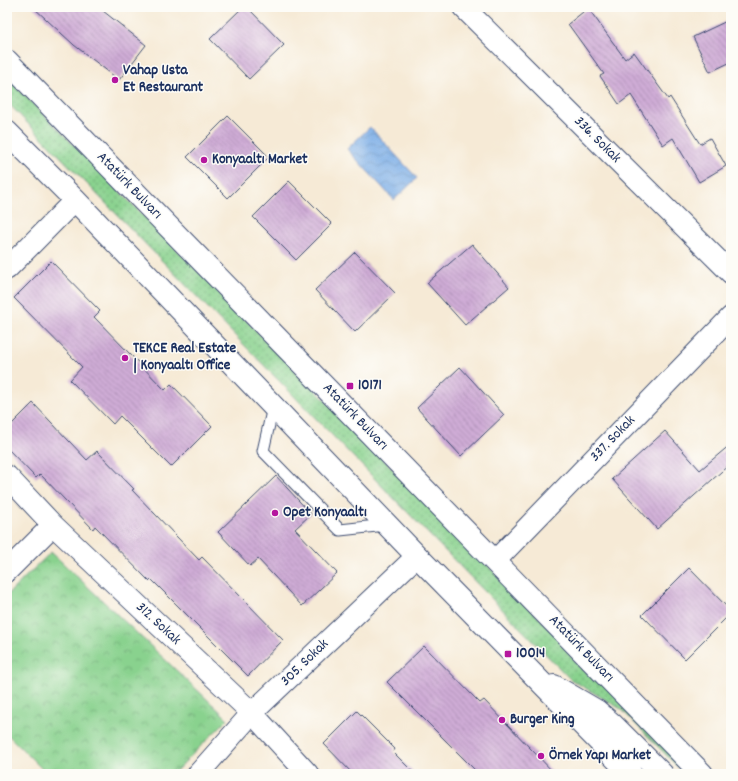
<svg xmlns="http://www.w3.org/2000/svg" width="738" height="781" font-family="Dekko,sans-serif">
	<defs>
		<pattern id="grass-dots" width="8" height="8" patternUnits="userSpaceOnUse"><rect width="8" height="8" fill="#89d28e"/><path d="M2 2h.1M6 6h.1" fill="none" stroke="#6fab77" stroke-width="1.8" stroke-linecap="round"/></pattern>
		<pattern id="park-crowns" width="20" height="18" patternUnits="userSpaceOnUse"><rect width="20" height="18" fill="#89d28e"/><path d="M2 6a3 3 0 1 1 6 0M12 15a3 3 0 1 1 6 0" fill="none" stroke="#6fab77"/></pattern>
		<pattern id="water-waves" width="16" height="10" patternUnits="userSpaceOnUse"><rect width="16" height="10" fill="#79ace6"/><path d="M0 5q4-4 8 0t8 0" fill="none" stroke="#628cbe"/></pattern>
		<pattern id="building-back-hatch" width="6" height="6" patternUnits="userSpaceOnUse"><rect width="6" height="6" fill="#cfacd6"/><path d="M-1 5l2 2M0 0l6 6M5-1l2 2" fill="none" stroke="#a78cb1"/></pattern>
	</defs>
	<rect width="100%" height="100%" fill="#fdfcf7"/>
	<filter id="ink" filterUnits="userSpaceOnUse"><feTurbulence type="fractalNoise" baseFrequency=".025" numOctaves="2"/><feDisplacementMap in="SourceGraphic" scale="8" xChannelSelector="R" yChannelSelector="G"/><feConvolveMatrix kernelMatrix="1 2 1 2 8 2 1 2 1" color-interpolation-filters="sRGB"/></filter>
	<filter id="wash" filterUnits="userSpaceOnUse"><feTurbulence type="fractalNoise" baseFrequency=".012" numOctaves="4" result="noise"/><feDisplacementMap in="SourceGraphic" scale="16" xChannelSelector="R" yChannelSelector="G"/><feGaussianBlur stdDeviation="0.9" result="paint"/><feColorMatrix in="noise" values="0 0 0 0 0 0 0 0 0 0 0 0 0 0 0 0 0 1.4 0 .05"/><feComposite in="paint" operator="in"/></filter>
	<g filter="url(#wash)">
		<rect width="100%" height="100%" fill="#f6ead6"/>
		<path fill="url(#grass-dots)" stroke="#528076" d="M7,77L693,774H685L621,709L570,679L7,102Z"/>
		<path fill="url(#park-crowns)" stroke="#528076" d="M51,552L228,719L173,774H47L7,734V595Z"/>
		<path fill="url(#water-waves)" stroke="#4a6ea2" d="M370,127L417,178L394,200L347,149Z"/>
		<g id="blocks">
			<path fill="url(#building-back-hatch)" d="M33,7H98L146,45L119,80L74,45Z
				M243,7H247L284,45L249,79L210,39Z
				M588,8L625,59L634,52L668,99L670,97L700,144L710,138L726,166L699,182L673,138L663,145L631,95L619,104L600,76L604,74L568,24Z
				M731,19V62L710,72L693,37Z
				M228,116L269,157L228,198L187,157Z
				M289,181L332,224L296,260L253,217Z
				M472,244L509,287L465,325L427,283Z
				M355,252L395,293L355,332L315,290Z
				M51,261L100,311L94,317L165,390L171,384L212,426L171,467L120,416L113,424L70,380L82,367L14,298Z
				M460,367L504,415L461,456L417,408Z
				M33,403L87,460L97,451L134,489L132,490L199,560L202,557L283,640L248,676L151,579L149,581L95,526L93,529L40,474L36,478L7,448V429Z
				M665,431L700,470L731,444V463L657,529L612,479Z
				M276,476L311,514L295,529L337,573L302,606L258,559L250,566L218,532Z
				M689,568L731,611V613L685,659L642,615Z
				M424,646L480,703L484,700L555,774H479L387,682Z
				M357,711L395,749L393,752L415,774H353L324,744Z"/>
		</g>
	</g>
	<g filter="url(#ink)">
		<use href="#blocks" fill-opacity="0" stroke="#3c4b70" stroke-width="1"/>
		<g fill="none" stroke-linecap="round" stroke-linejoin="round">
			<defs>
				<path id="service" d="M273,407L263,451L340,530L386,525"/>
				<path id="minor" d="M463,7L731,273
					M7,269L75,200
					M7,476L53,525L252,713L308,774
					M495,561L731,317
					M7,571L53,525
					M198,774L252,713L417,556"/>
				<path id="primary" d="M7,61L702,774
					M7,132L75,200L417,556L631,774
					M554,686L597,711L612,724L662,774"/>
			</defs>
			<use href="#service" stroke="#3c4b70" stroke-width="13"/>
			<use href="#minor" stroke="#3c4b70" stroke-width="23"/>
			<use href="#primary" stroke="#3c4b70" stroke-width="24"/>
			<use href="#service" stroke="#fff" stroke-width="11"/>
			<use href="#minor" stroke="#fff" stroke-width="21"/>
			<use href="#primary" stroke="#fff" stroke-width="22"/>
		</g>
	</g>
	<g fill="#b5179e" stroke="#fdfcf7" stroke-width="1.5">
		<circle cx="115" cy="80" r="4"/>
		<circle cx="204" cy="160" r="4"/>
		<circle cx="125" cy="358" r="4"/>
		<rect x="346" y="382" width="8" height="8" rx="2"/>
		<circle cx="275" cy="513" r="4"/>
		<rect x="504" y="650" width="8" height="8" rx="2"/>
		<circle cx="502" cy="720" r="4"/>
		<circle cx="541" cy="756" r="4"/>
	</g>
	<g text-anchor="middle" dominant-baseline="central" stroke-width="3" stroke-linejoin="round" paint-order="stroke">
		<g font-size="15" font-weight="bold" fill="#1b2f5e" stroke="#fdfcf7" text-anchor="start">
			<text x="123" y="71">Vahap Usta<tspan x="123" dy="17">Et Restaurant</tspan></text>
			<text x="212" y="160">Konyaaltı Market</text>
			<text x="133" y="349">TEKCE Real Estate<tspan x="133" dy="17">| Konyaaltı Office</tspan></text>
			<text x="358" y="386">10171</text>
			<text x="283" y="513">Opet Konyaaltı</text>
			<text x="516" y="654">10014</text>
			<text x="510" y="720">Burger King</text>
			<text x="549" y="756">Örnek Yapı Market</text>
		</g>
		<g font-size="15" fill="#1b2f5e" stroke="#fdfcf7">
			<text transform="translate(597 140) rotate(45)">336. Sokak</text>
			<text transform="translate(129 186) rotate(46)">Atatürk Bulvarı</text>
			<text transform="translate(355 417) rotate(46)">Atatürk Bulvarı</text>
			<text transform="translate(613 439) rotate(-46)">337. Sokak</text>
			<text transform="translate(158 624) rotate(43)">312. Sokak</text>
			<text transform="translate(581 649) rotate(46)">Atatürk Bulvarı</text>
			<text transform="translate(305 663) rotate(-44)">305. Sokak</text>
		</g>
	</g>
	<rect width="738" height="781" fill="none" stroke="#fdfcf7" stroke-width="24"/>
</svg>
